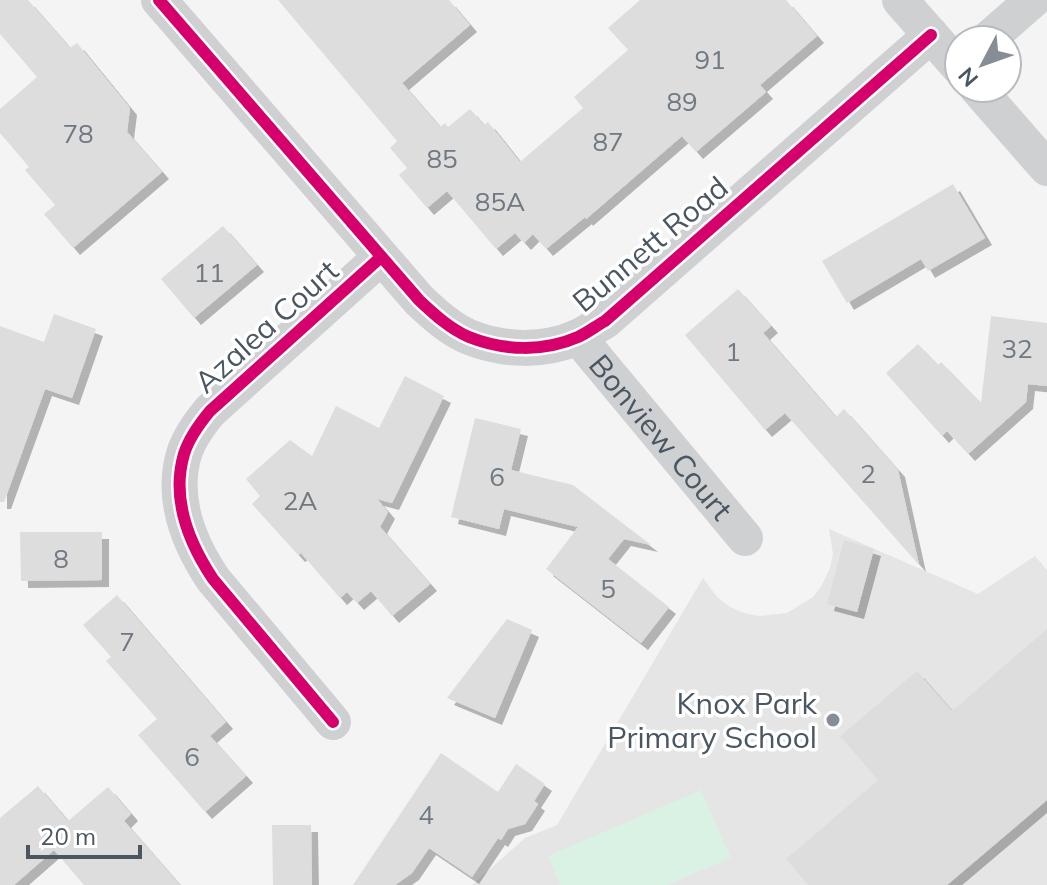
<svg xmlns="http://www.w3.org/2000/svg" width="1047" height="885" font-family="Mulish,sans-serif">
	<defs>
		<filter id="shadow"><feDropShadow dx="7" dy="7" stdDeviation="0" flood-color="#0004"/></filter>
	</defs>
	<rect width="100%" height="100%" fill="#f4f4f4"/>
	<path fill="#e6e5e6" d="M829,529L978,594L1035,556L1047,570V885H472L525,838L557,825L703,578L717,597L730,607L744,613L759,616L787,613L813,597L822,585L830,568L833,554Z"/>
	<path fill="#d9f2e3" d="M701,790L731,858L667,885H560L548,856Z"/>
	<path fill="#ddddde" filter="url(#shadow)" d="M0,0H28L70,48L77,43L130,108L127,132L162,172L73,248L44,214L55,205L25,170L29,167L0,133V109L37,77L0,34Z
		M278,0H449L470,25L402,83L440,127L445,123L448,127L470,109L484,125L488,122L520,162L583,108L574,97L628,50L608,28L640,0H786L817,36L760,85L766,92L696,152L682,136L586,219L585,217L546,249L533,234L524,243L515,233L496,249L447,191L427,208L399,175L407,168L390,148L397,141Z
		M953,184L985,238L928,271L921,259L847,303L822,261Z
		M223,226L257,265L194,318L161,279Z
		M738,289L771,326L763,333L836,417L844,409L898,470L919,565L785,413L765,430L685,335Z
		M54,314L96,329L72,398L45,389L4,502H0V326L44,342Z
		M991,316L1047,323V386L1028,384L1026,402L968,454L947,431L942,436L886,373L918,344L938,365L941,362L981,403Z
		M405,376L444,396L392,503L377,499L388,512L380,527L430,584L392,616L371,591L357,603L347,592L340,598L301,553L298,555L252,504L260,496L246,479L290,440L312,456L336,406L379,428Z
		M475,418L521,429L511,470L573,485L651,545L624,539L608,559L669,607L641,643L546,569L578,527L504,509L499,529L451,517Z
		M20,532H102V580L21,581Z
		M844,540L874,549L857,612L827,604Z
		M117,595L226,722L210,736L246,776L205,812L138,735L157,719L106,661L111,657L83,625Z
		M507,619L532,630L495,718L447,698Z
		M1047,629V800L947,885H808L786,859L878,780L840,736L917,671L952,711Z
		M441,753L498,792L516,764L545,784L534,801L538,804L525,824L508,829L501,840L498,838L472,877L429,848L412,873L395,885H353Z
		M38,786L68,821L108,787L131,814L124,821L180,885H84L54,850L14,885H0V818Z
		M272,825H311L312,885H273Z"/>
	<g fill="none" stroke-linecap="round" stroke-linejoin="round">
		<g stroke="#ced0d2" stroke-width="36">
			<path d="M159,0L419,300C434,314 450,329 469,337C504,351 544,352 578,337C587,333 596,326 605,321L931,35"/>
			<path d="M900,0L959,67"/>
			<path d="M987,40L1033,0"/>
			<path d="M977,88L1047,168"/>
			<path id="s1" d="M578,337L745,538"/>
			<path d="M333,722L213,579C189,543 171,498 184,454C189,438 200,423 210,411L381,257"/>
		</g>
		<defs>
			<path id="cycleway" d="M159,0L419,300C434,314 450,329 469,337C504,351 544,352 578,337C587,333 596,326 605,321L931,35
				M333,722L213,579C189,543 171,498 184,454C189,438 200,423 210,411L381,257"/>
		</defs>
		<use href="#cycleway" stroke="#fff" stroke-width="17"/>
		<use href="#cycleway" stroke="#d6006c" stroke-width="12"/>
	</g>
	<circle fill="#868d94" stroke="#fff" stroke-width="3" cx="833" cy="720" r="8"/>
	<g text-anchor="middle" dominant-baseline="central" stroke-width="7" stroke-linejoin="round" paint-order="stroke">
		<g font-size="26" fill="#707881">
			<text x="710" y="59">91</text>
			<text x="682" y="101">89</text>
			<text x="78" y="133">78</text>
			<text x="608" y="141">87</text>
			<text x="442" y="158">85</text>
			<text x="500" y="201">85A</text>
			<text x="209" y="272">11</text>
			<text x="1017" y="348">32</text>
			<text x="733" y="351">1</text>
			<text x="868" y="473">2</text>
			<text x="497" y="476">6</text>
			<text x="300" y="500">2A</text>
			<text x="61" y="558">8</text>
			<text x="608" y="588">5</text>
			<text x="127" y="641">7</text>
			<text x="192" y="756">6</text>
			<text x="426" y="814">4</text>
		</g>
		<g font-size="30" fill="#4a5661" stroke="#fff">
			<text transform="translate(650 244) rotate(-40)">Bunnett Road</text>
			<text transform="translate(266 326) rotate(-42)">Azalea Court</text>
			<text stroke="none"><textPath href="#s1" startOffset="130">Bonview Court</textPath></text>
		</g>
		<g font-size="30" fill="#4a5661" stroke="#fff" text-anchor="end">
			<text x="817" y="703">Knox Park<tspan x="817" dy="34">Primary School</tspan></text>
		</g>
	</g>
	<g transform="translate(983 64) rotate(229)"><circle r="38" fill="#ffffff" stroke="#b7bbc0" stroke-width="2"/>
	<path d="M0-6L14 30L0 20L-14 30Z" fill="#868d94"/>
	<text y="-12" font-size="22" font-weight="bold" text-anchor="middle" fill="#4a5661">N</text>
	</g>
	<path d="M28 845v12h112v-12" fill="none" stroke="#4a5661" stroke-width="4"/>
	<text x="40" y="845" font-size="24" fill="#4a5661" stroke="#ffffff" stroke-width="6" paint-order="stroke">20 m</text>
</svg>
